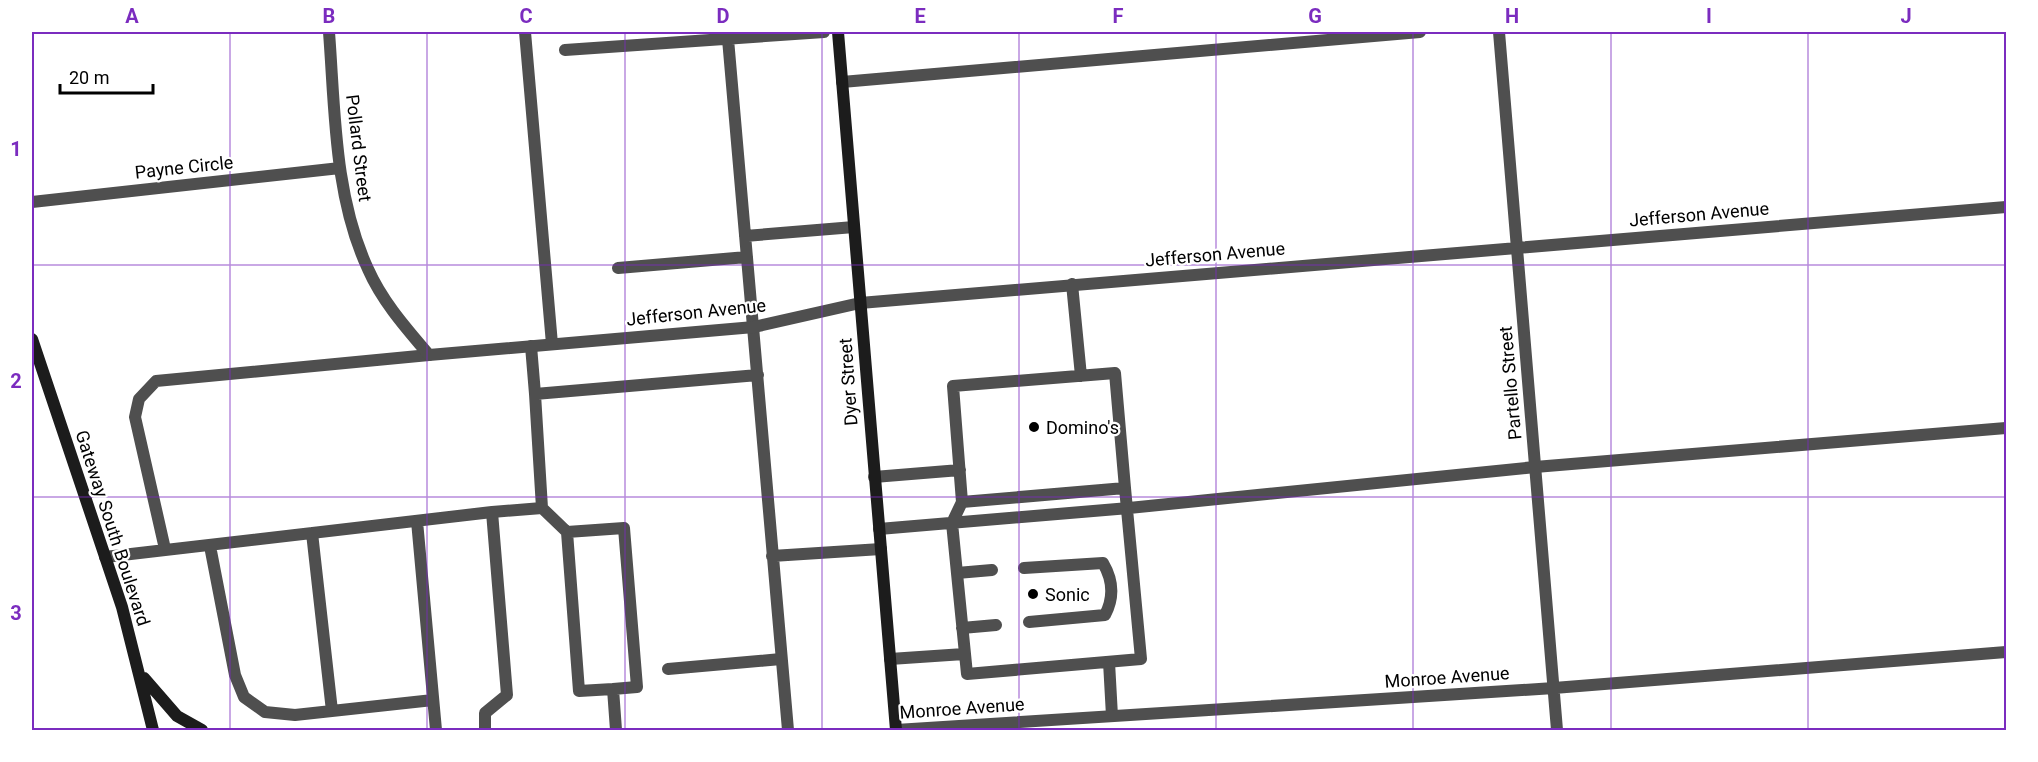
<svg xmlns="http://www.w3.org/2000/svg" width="2038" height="762" font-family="Roboto,sans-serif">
	<rect width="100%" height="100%" fill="#fff"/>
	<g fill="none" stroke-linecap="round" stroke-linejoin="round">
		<path stroke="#4f4f4f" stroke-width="12" d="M525,32L552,344
			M728,39L788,730
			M565,50L824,32
			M842,82L1420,32
			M745,236L854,227
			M618,268L747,257
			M1072,284L1081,376
			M531,346L535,394
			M874,477L960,470
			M962,502L1125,488L1115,373L953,386L962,502L952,523L967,674L1141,659L1125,488
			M542,508L567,532L579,691L613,689L616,730
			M417,521L436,730
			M879,529L1129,508L1535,467L2006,428
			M567,532L624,528L637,687L613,689
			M312,533L332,711
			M210,546L235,675L244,697L265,712L295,715L433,700
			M165,549L135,417L139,399L156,381L429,355
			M772,556L881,549
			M105,557L492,512
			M1024,568L1103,563C1113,580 1114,598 1105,615L1029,622
			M957,573L992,570
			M962,628L996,625
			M890,659L964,654
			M1109,662L1112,716
			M668,669L781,659
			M485,730V713L507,695L492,512L542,508L535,394L758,375"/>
		<path stroke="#4f4f4f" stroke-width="12" d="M329,32C335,110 334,196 368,269C382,301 406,328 429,355L754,327L860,303L2006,207
			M1499,32L1557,730
			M32,202L340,168
			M896,730L1554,688L2006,652"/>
		<path stroke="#1c1c1c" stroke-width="12" d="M838,32L896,730
			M32,339L122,607L153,730
			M144,678L177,716L202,730"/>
	</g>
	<path fill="none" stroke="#7b2cbf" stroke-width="1.5" stroke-opacity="0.55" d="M230,32V730M427,32V730M625,32V730M822,32V730M1019,32V730M1216,32V730M1413,32V730M1611,32V730M1808,32V730M32,265H2006M32,497H2006"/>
	<g fill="#000" stroke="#fff" stroke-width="2">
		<circle cx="1034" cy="427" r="6"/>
		<circle cx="1033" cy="594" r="6"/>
	</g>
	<g text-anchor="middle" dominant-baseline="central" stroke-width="4.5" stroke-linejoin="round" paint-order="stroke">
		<g font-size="18" fill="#000" stroke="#fff">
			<text transform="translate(359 148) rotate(83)">Pollard Street</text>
			<text transform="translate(184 167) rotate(-6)">Payne Circle</text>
			<text transform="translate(1699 214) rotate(-5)">Jefferson Avenue</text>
			<text transform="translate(1215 254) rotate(-5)">Jefferson Avenue</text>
			<text transform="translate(696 312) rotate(-6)">Jefferson Avenue</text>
			<text transform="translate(848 382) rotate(-94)">Dyer Street</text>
			<text transform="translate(1510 383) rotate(-95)">Partello Street</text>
			<text transform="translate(113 528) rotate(72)">Gateway South Boulevard</text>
			<text transform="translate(1447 677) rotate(-4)">Monroe Avenue</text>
			<text transform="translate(962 708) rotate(-4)">Monroe Avenue</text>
		</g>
		<g font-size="18" fill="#000" stroke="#fff" text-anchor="start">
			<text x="1046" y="427">Domino's</text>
			<text x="1045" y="594">Sonic</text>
		</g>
	</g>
	<rect width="2038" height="762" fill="none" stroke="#ffffff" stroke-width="66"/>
	<path d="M60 84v9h93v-9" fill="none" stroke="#000000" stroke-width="3"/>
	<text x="69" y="84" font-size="18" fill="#000000" stroke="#ffffff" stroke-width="4.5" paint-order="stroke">20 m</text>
	<rect x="33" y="33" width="1972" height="696" fill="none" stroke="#7b2cbf" stroke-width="2"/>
	<g font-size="20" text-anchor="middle" font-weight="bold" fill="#7b2cbf">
		<text x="132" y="23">A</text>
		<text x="329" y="23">B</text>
		<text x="526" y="23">C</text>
		<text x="723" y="23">D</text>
		<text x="920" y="23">E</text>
		<text x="1118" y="23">F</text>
		<text x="1315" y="23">G</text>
		<text x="1512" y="23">H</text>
		<text x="1709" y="23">I</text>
		<text x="1906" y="23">J</text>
		<text x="16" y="156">1</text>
		<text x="16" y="388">2</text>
		<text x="16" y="620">3</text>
	</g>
</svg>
